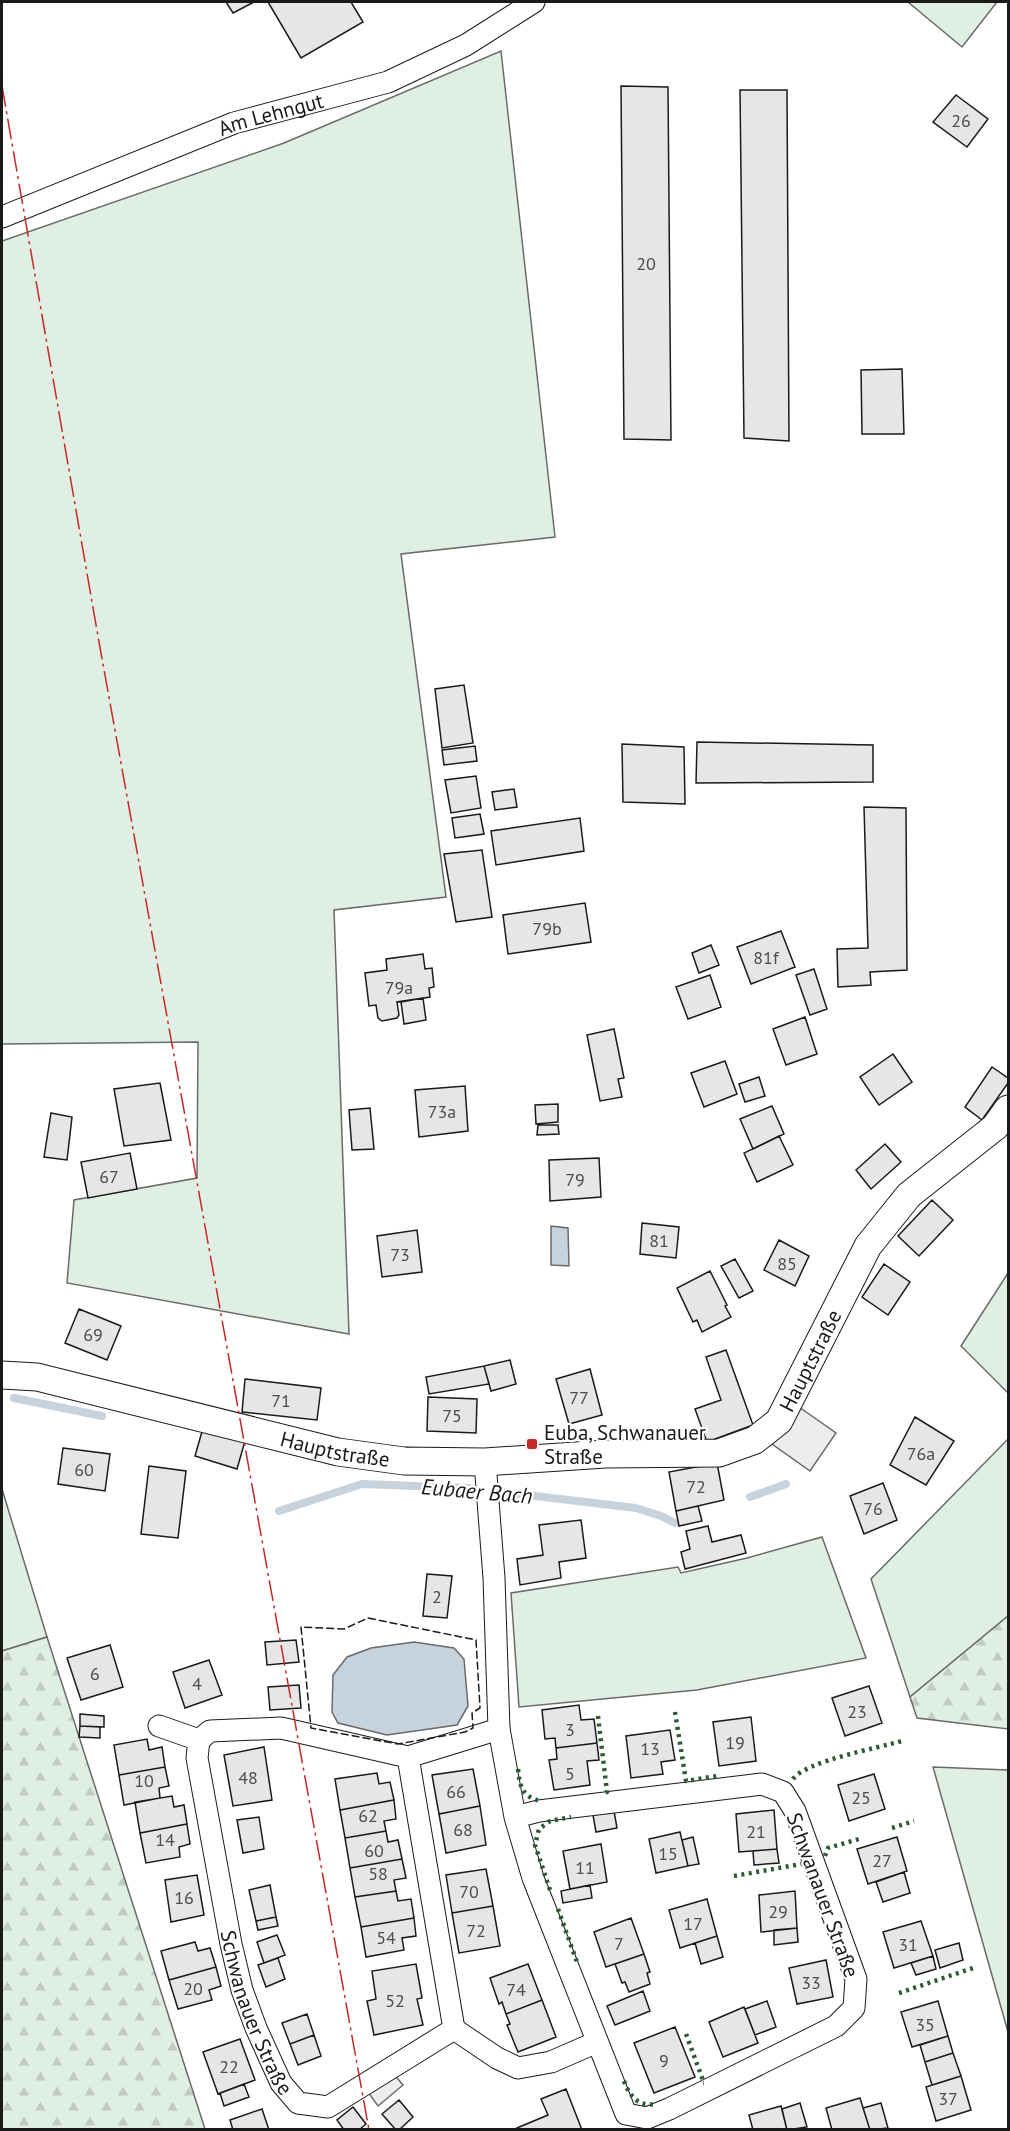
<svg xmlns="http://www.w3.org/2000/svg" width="1010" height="2131" font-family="'PT Sans',sans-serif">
	<defs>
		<pattern id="forest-firs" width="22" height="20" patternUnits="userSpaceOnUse" patternTransform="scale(1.5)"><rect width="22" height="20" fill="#e0efe3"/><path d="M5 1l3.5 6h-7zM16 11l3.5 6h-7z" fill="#c0ccc2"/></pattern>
	</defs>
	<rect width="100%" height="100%" fill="#fff"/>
	<path fill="#e0efe3" stroke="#6a6a6a" stroke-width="1.5" d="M908,2H997L962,47Z
		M501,51L555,537L401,554L446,897L334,910L349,1334L67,1283L74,1200L197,1178L198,1042L2,1044V241L284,143Z
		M1008,1273V1393L961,1346Z
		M1008,1439V1616L910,1697L871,1579Z
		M2,1489L47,1637L2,1651Z
		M822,1537L866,1658L697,1690L519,1707L511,1593L678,1567L681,1573L747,1558Z
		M933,1767L1008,1770V2032Z"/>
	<path fill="url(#forest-firs)" stroke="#6a6a6a" stroke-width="1.5" d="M1008,1616V1729L917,1718L910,1697Z
		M47,1637L205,2129H2V1651Z"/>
	<path fill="#ededed" stroke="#6a6a6a" stroke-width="1.5" d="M799,1407L836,1433L810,1471L772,1444Z
		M393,2073L403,2085L378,2106L368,2092Z"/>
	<path fill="#c6d2dc" stroke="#6a6a6a" stroke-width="1.5" d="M551,1226L568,1228L569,1266L551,1265Z
		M414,1642L454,1648L464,1659L468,1706L457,1725L387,1735L338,1723L332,1712L333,1675L347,1657L371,1648Z"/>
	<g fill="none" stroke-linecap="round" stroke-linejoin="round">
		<path stroke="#c6d2dc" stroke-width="8" d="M14,1398L102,1416
			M750,1497L786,1484
			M279,1511L362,1484L468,1488L636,1508L661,1516L675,1523"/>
	</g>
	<path fill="#e6e6e6" stroke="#1a1a1a" stroke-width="1.5" d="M226,2H254L233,13Z
		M268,2H351L363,22L301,58Z
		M621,86L668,87L671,440L624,439Z
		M740,90H787L789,441L744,438Z
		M956,95L988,119L967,147L933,122Z
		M902,369L904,434H862L861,370Z
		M464,685L473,743L442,748L435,689Z
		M697,742L873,745V782L696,783Z
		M622,744L684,747L685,804L623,802Z
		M475,746L477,761L444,765L442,750Z
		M476,776L481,808L451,813L445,780Z
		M514,789L517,807L495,810L492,792Z
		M864,807L906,808L907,970L870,972L871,985L838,987L837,949L868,948Z
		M480,814L484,834L455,838L452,818Z
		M580,818L584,851L496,865L491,831Z
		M482,850L492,917L456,922L444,854Z
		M585,903L591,942L508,954L503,915Z
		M781,931L795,967L751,984L737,947Z
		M711,945L719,965L699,973L692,953Z
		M423,954L425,969L432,968L434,987L429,988L430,997L397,1002L399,1015L397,1018L382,1021L378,1018L376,1005L369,1006L365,973L387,970L386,959Z
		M814,969L827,1009L810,1015L796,975Z
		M710,975L721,1007L688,1019L676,987Z
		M423,998L426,1020L404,1024L401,1002Z
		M805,1017L817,1054L786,1065L773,1029Z
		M614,1029L624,1078L618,1079L622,1097L600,1101L587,1035Z
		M893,1054L912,1082L879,1105L860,1077Z
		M725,1061L737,1094L704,1107L691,1073Z
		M992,1067L1008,1078V1083L982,1120L965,1107Z
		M759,1077L765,1096L745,1102L739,1084Z
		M160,1083L171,1140L124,1146L114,1089Z
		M465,1086L468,1131L419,1137L415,1090Z
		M558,1104V1122L536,1124L535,1105Z
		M772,1106L784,1134L753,1149L740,1119Z
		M370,1108L374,1149L352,1150L349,1110Z
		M51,1113L72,1117L67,1160L44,1157Z
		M538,1125H558L559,1134L537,1135Z
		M779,1136L793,1165L757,1182L744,1153Z
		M885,1144L901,1162L871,1189L856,1170Z
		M130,1153L137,1189L88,1198L81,1162Z
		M599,1158L601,1197L550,1201L549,1160Z
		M932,1200L953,1220L919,1256L898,1236Z
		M642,1223L679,1227L676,1258L640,1254Z
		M417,1230L422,1272L382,1277L377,1236Z
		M779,1240L809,1256L795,1286L764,1270Z
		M735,1259L753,1291L739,1298L721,1266Z
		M884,1264L910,1282L888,1315L862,1297Z
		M710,1271L727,1305L725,1306L731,1317L702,1332L697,1320L693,1322L677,1288Z
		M79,1309L121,1326L107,1360L65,1343Z
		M726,1350L753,1425L707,1442L695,1409L721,1400L706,1357Z
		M510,1360L516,1384L491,1391L484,1366Z
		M484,1366L489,1384L429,1394L426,1377Z
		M590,1369L602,1415L569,1424L556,1379Z
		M245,1379L321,1388L317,1420L242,1412Z
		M428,1397L477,1399L476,1433L427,1431Z
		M915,1417L954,1441L926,1485L890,1465Z
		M203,1428L245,1441L237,1469L195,1456Z
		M63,1448L110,1454L105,1491L58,1484Z
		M717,1463L724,1500L676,1511L669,1472Z
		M149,1466L186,1471L178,1538L141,1534Z
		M883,1483L897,1520L864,1534L850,1496Z
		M698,1506L702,1521L679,1526L676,1511Z
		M581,1520L586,1558L559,1562L561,1578L520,1585L517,1559L543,1555L539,1525Z
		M708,1526L712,1542L741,1535L746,1553L685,1569L681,1552L690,1549L686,1531Z
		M427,1574L452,1576L447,1618L423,1616Z
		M296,1640L299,1662L267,1665L265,1642Z
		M110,1645L123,1687L81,1700L67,1658Z
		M209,1660L222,1695L185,1708L173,1672Z
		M299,1685L301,1708L270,1710L268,1687Z
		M869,1686L882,1723L845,1736L832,1698Z
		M579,1705L581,1720L594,1719L597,1743L556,1748L555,1738L545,1739L542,1710Z
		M80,1714L104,1716V1727L80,1726Z
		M751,1717L756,1761L719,1766L713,1722Z
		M80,1726L100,1727V1738L79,1737Z
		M670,1730L675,1760L661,1762L663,1774L631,1778L626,1736Z
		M147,1739L149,1750L162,1747L165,1767L119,1775L114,1745Z
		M597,1743L599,1760L587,1761L590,1785L554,1790L549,1760L557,1759L556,1748Z
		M264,1747L272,1800L233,1806L224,1755Z
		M165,1767L169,1786L159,1788L160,1798L124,1805L119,1775Z
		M473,1769L480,1806L439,1814L432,1775Z
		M377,1773L379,1784L390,1782L394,1800L340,1810L335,1779Z
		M874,1774L885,1809L849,1821L838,1785Z
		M172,1796L174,1807L184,1805L187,1824L140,1833L135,1802Z
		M394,1800L396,1819L384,1821L386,1831L345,1838L340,1810Z
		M480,1806L486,1845L446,1853L439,1814Z
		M774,1810L777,1849L739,1852L736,1814Z
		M614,1811L617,1828L596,1832L593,1815Z
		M259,1817L264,1849L243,1853L237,1820Z
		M187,1824L190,1844L179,1847L180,1857L146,1863L140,1833Z
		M386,1831L388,1842L398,1840L402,1859L350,1868L345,1838Z
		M680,1832L688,1866L656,1873L649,1839Z
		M693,1837L699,1864L688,1866L682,1840Z
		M897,1837L907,1871L868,1884L857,1849Z
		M601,1844L607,1882L570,1889L563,1851Z
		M777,1849L779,1863L754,1865L753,1851Z
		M402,1859L406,1878L394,1880L396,1891L355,1897L350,1868Z
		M486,1869L493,1906L452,1913L446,1875Z
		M904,1872L910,1893L883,1902L876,1882Z
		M197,1875L204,1915L171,1922L165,1880Z
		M270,1885L276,1917L256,1921L249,1890Z
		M590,1885L592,1898L563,1903L561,1891Z
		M396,1891L398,1901L411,1899L414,1918L361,1927L355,1897Z
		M795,1891L797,1928L761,1932L759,1895Z
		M707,1899L717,1936L680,1948L669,1910Z
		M493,1906L500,1946L459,1953L452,1913Z
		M276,1917L278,1926L258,1930L256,1921Z
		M414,1918L416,1936L402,1938L404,1950L366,1957L361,1927Z
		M631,1918L644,1954L606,1967L594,1932Z
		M921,1921L933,1956L894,1968L883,1932Z
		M797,1928L798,1942L774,1945V1930Z
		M277,1935L285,1955L264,1963L257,1942Z
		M717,1936L723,1957L701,1964L695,1943Z
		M195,1942L198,1951L210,1948L216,1967L169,1980L161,1951Z
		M959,1943L963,1960L940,1968L935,1950Z
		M644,1954L650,1972L647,1973L650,1984L629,1992L625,1982L622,1983L615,1964Z
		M933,1956L936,1969L916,1975L911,1963Z
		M278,1958L285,1979L266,1987L258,1965Z
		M826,1960L833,1997L797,2004L789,1968Z
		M416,1964L422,1998L417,1999L423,2025L374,2035L367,2001L376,1999L372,1971Z
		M528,1964L542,2000L506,2014L502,2002L499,2004L490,1978Z
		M216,1967L221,1986L209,1990L212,2000L178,2009L169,1980Z
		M643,1991L650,2011L615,2025L607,2006Z
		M542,2000L556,2037L518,2052L507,2025L510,2024L506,2014Z
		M767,2001L776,2027L755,2035L745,2009Z
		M938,2001L948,2036L912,2047L901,2012Z
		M744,2007L758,2043L723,2057L709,2022Z
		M307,2014L314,2035L290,2044L282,2023Z
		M675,2027L695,2077L654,2093L634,2043Z
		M314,2035L321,2056L298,2065L290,2044Z
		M948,2036L953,2053L925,2062L920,2045Z
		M240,2039L255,2080L218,2094L203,2052Z
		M953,2053L961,2076L932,2085L925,2062Z
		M961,2076L971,2110L936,2121L926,2087Z
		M244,2084L249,2097L224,2106L220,2093Z
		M566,2089L582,2130H518L517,2128L548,2115L541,2099Z
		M860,2098L870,2130H832L826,2108Z
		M399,2100L413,2117L399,2130H396L382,2114Z
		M800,2103L807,2127L787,2130L782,2109Z
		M881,2103L888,2128L870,2130L863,2108Z
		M781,2106L787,2130H753L749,2115Z
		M353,2107L366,2124L359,2130H344L337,2120Z
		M262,2109L269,2130H233L230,2120Z"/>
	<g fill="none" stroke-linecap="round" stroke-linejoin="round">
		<defs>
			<g id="minor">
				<path id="s1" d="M2,217L234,123L388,82L466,45L534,2"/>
				<path d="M485,1462L494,1578L499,1729L515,1817L533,1878L626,2114L647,2118L669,2109L836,2026L854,2008L856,1979L795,1811L783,1792L762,1784L539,1811L515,1817"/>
				<path d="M159,1726L199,1740L210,1731L281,1728L408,1757L499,1729"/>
				<path id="s2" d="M199,1740L197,1758L231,1944L242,1990L256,2028L281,2083L298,2103L328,2107L454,2029L497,2058L518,2068L551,2062L597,2042"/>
				<path d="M408,1757L454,2029"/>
			</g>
			<g id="tertiary">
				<path id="s3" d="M2,1375L37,1377L338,1452L404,1461L485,1462L605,1454L719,1453L755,1440L779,1421L868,1246L909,1195L995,1127L1008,1109"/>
			</g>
		</defs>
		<use href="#minor" stroke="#1a1a1a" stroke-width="23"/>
		<use href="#tertiary" stroke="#1a1a1a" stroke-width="29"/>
		<use href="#minor" stroke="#fff" stroke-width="21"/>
		<use href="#tertiary" stroke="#fff" stroke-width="27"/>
		<path stroke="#2b5a34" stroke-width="4.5" stroke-dasharray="3 4.5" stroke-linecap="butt" d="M675,1712L686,1781L717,1776
			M598,1716L607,1792L603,1793
			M518,1769C520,1787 522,1797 541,1801
			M793,1779C806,1761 878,1748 902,1741
			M892,1828L914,1821
			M825,1856L828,1848L859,1839
			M734,1876L807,1863
			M550,1890L535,1845L539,1829L550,1821L571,1817
			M558,1909L578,1965
			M899,1993L973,1968
			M686,2034L704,2083H703
			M624,2081C629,2094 637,2107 654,2104"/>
		<path stroke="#1a1a1a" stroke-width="1.5" stroke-dasharray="8 3" stroke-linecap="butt" d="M368,1618L476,1640L480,1708L472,1713L473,1728L465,1732L398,1744L311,1728L301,1627L344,1629Z"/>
		<path stroke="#c62828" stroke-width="1.5" stroke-dasharray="21 4.5 3 4.5" stroke-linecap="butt" d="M2,86L99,642L369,2130"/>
	</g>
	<rect fill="#c62828" stroke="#fff" stroke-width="2" x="526" y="1438" width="12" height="12" rx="3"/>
	<g text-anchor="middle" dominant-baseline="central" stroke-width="4.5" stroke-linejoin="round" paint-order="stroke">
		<g font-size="18" fill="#4d4d4d">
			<text x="961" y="120">26</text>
			<text x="646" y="263">20</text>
			<text x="547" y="928">79b</text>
			<text x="766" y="957">81f</text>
			<text x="399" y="987">79a</text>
			<text x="442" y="1111">73a</text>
			<text x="109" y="1176">67</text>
			<text x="575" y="1179">79</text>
			<text x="659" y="1240">81</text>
			<text x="400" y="1254">73</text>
			<text x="787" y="1263">85</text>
			<text x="93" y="1334">69</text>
			<text x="579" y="1397">77</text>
			<text x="281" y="1400">71</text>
			<text x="452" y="1415">75</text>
			<text x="921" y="1453">76a</text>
			<text x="84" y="1469">60</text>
			<text x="696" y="1486">72</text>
			<text x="873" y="1508">76</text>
			<text x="437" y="1596">2</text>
			<text x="95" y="1673">6</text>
			<text x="197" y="1683">4</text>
			<text x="857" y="1711">23</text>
			<text x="570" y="1729">3</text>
			<text x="735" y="1742">19</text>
			<text x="650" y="1748">13</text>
			<text x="570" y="1773">5</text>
			<text x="248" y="1777">48</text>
			<text x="144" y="1780">10</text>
			<text x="456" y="1791">66</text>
			<text x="861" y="1797">25</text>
			<text x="368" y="1815">62</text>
			<text x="463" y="1829">68</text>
			<text x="756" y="1831">21</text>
			<text x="165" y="1839">14</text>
			<text x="374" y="1850">60</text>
			<text x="668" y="1853">15</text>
			<text x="882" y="1860">27</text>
			<text x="585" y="1867">11</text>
			<text x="378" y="1873">58</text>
			<text x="469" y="1891">70</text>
			<text x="184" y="1897">16</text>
			<text x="778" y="1911">29</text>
			<text x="693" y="1923">17</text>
			<text x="476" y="1930">72</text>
			<text x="386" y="1937">54</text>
			<text x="619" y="1943">7</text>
			<text x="908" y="1944">31</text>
			<text x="811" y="1982">33</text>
			<text x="193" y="1988">20</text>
			<text x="516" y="1989">74</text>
			<text x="395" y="2000">52</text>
			<text x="925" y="2024">35</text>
			<text x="664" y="2060">9</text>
			<text x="229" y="2066">22</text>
			<text x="948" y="2098">37</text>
		</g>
		<g font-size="21" fill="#1a1a1a" stroke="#fff">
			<text stroke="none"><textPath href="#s1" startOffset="288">Am Lehngut</textPath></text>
			<text stroke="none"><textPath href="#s3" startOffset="864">Hauptstraße</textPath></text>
			<text stroke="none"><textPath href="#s3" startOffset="342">Hauptstraße</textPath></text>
			<text transform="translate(823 1895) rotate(70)">Schwanauer Straße</text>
			<text stroke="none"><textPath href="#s2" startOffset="280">Schwanauer Straße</textPath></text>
		</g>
		<g font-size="21" fill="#1a1a1a" stroke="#fff" text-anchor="start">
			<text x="544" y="1432">Euba, Schwanauer<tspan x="544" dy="24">Straße</tspan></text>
		</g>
		<g font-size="22" font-style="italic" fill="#1a1a1a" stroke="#fff">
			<text transform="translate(477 1491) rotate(5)">Eubaer Bach</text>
		</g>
	</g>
	<rect width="1010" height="2131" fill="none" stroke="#1a1a1a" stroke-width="6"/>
</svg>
